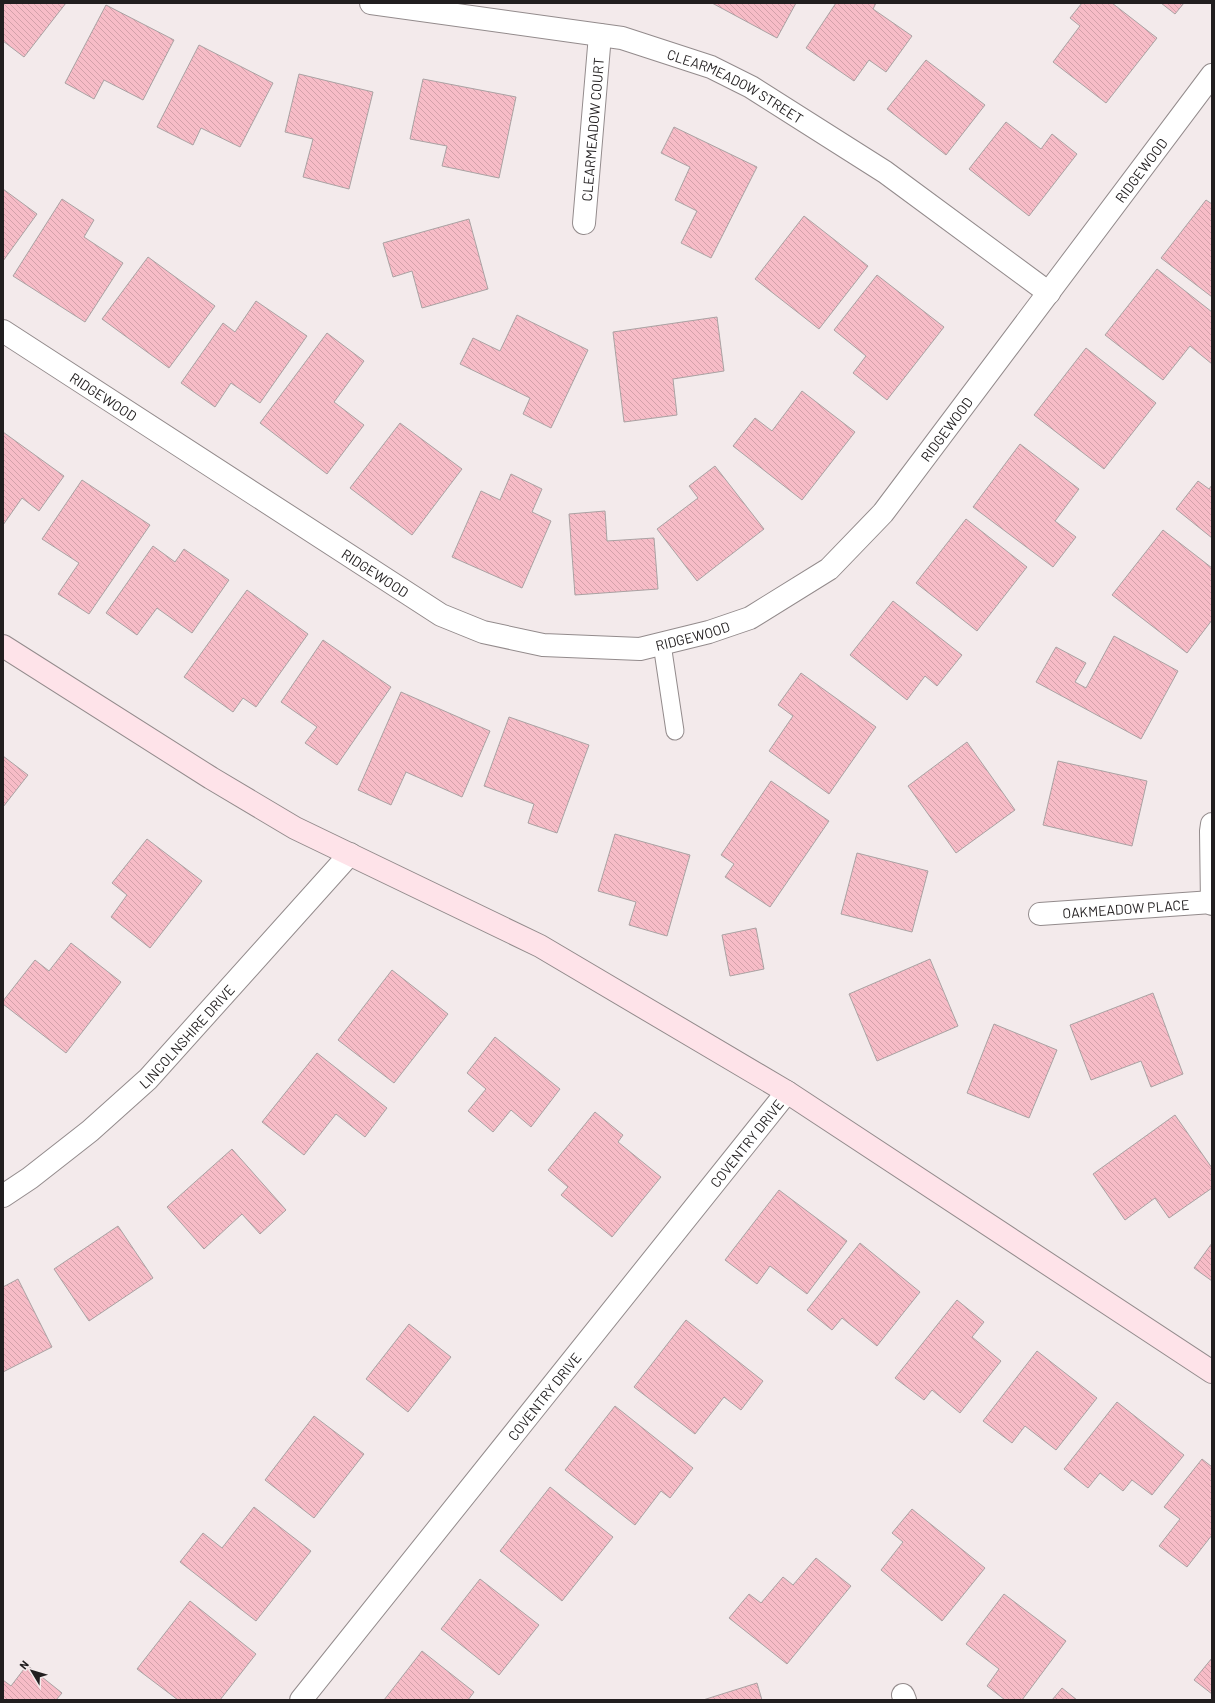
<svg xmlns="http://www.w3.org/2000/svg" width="1215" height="1703" font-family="Barlow,sans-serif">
	<defs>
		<pattern id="building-back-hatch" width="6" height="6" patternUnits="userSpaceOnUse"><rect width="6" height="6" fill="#f7bcc7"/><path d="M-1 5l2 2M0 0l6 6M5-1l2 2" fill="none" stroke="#d3a1aa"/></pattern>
	</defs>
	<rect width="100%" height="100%" fill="#f3eaeb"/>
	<path fill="url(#building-back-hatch)" stroke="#aaa2a3" d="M3,3H66L24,57L3,41Z
		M712,3H796L777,38Z
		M836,3H876L873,9L912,36L886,72L869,60L854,81L806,48Z
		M1082,3H1112L1157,38L1106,103L1053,62L1080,26L1070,18Z
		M1161,3H1184L1175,14Z
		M106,5L174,40L143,100L104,80L94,99L65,83Z
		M199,45L273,83L240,147L201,128L193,145L157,127Z
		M926,60L985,105L946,155L887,109Z
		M299,74L373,92L349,189L303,177L313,139L285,132Z
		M423,79L516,97L499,178L442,166L447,146L410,139Z
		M1006,122L1041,149L1052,134L1077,154L1029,216L969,169Z
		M674,127L757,167L711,258L681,243L697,211L675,200L690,167L661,153Z
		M3,189L37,214L3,261Z
		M62,199L94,220L84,237L123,263L85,322L13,276Z
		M1206,200L1212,204V297L1161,258Z
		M804,216L868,266L819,329L755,279Z
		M469,219L488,289L422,308L412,271L393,277L383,243Z
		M148,257L215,306L169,368L102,319Z
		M1157,269L1212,312V364L1190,346L1163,380L1105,335Z
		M877,275L944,327L887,400L853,373L866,356L834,330Z
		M256,301L307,336L260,403L231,383L215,407L181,383L223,323L235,332Z
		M517,315L588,350L551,428L523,414L530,398L460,364L473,338L500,351Z
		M717,317L724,371L673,379L677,415L624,422L613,332Z
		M327,333L364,361L334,402L364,425L327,474L260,423Z
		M1086,348L1156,403L1104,469L1034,415Z
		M802,391L855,432L802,500L733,446L755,418L772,431Z
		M400,423L462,469L412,535L350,488Z
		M3,432L64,476L39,511L22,498L3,525Z
		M1020,444L1079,489L1055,521L1076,537L1053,567L973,507Z
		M715,466L764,529L697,581L657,529L698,498L689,486Z
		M511,474L542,489L532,512L551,521L522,588L452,557L481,491L500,500Z
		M82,480L150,525L89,614L58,594L79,563L42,539Z
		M1198,481L1209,489L1212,485V538L1176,509Z
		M605,511L607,541L654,538L658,589L575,595L569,514Z
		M966,519L1027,567L977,631L916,583Z
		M1163,530L1212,568V620L1187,653L1112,595Z
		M153,546L175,562L184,549L229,580L192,633L157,608L137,635L106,613Z
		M247,590L308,634L256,707L243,698L233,712L184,677Z
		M893,601L962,655L937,686L925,676L907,700L850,655Z
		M1114,636L1178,671L1141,739L1036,682L1056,647L1086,663L1075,682L1086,688Z
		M323,640L391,687L337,765L305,743L317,727L281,702Z
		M801,673L876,727L829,794L769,751L793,716L778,705Z
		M401,692L490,731L462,797L406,772L391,805L358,790Z
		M509,717L589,745L557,833L528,823L534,804L484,786Z
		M967,742L1015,810L956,853L908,786Z
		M3,756L28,775L3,807Z
		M1058,761L1147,781L1132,846L1043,825Z
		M771,781L829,821L770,907L725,877L734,864L721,855Z
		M615,834L690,855L667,936L629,925L636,902L598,891Z
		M147,839L202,881L150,948L111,917L127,895L112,883Z
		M857,853L928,871L912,932L841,914Z
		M756,928L764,969L730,976L722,935Z
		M71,943L121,982L66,1053L3,1004V1001L35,960L49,971Z
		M930,959L958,1026L877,1061L849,994Z
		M392,970L448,1014L394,1083L338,1040Z
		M1153,993L1183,1074L1151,1087L1141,1061L1091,1080L1070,1025Z
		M994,1024L1057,1050L1029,1118L967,1093Z
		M495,1037L560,1089L531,1127L511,1110L493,1132L468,1111L486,1089L467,1073Z
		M317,1053L387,1108L365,1137L336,1114L304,1155L262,1122Z
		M595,1112L623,1135L618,1142L661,1177L612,1237L561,1195L568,1187L548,1170Z
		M1175,1115L1212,1168V1188L1169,1218L1155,1198L1125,1220L1093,1174Z
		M232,1149L286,1210L260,1234L242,1214L204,1249L167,1207Z
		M779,1190L847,1241L807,1294L770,1266L757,1284L725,1260Z
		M118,1226L153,1278L89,1321L54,1269Z
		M860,1243L920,1292L877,1346L842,1318L832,1330L807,1310Z
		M1212,1243V1281L1194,1268Z
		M18,1279L52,1347L3,1372V1287Z
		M957,1300L984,1322L972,1337L1001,1361L960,1413L932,1390L924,1400L895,1378Z
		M686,1320L763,1381L741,1410L724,1397L695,1434L634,1387Z
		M409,1324L451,1357L408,1412L366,1379Z
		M1037,1351L1097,1398L1056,1450L1025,1426L1012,1443L983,1421Z
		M1117,1402L1184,1455L1152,1495L1132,1480L1123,1491L1100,1473L1088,1488L1064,1469Z
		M615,1406L693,1468L670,1498L661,1491L635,1525L565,1470Z
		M314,1416L364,1454L314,1518L265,1480Z
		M1202,1459L1212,1467V1535L1187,1567L1159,1546L1180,1519L1164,1507Z
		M550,1487L613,1537L562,1601L500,1551Z
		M254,1507L311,1551L256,1621L180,1562L203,1533L222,1548Z
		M912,1509L985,1568L942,1621L881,1570L903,1542L892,1533Z
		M816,1558L851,1586L787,1664L729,1618L749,1594L761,1603L783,1577L793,1585Z
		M480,1579L539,1625L499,1675L441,1629Z
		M1004,1594L1066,1641L1022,1700H1005L987,1686L999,1669L966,1644Z
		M190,1601L256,1654L220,1700H178L137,1669Z
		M422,1651L474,1692L468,1700H384Z
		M1212,1658V1694L1194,1680Z
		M27,1665L62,1693L56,1700H3V1680L11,1686Z
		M757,1683L762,1700H703Z
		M1062,1688L1077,1700H1052Z"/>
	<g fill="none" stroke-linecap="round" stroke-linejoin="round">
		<defs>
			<path id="lane" d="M662,644L675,731"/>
			<g id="street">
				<path id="s1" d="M371,3L622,38L711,67L751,87L885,172L1049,293"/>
				<path id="s2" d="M584,223L600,35"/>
				<path id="s3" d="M3,331L441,615L483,632L543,645L640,649L709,632L750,618L829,569L883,513L1212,75"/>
				<path d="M1212,824L1211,831L1212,904"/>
				<path id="s4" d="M1040,914L1212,902"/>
				<path id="s5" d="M3,1196L30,1178L90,1131L148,1079L350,854"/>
				<path d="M903,1695L905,1700"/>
				<path id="s6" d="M301,1700L787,1092"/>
			</g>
			<path id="secondary" d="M3,646L211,778L295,828L540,946L787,1092L1212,1372"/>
		</defs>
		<use href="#lane" stroke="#938b8c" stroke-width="19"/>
		<use href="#street" stroke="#938b8c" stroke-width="24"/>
		<use href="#secondary" stroke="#938b8c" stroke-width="24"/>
		<use href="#lane" stroke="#fff" stroke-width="17"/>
		<use href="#street" stroke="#fff" stroke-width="22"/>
		<use href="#secondary" stroke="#fee3e9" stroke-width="22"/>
	</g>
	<g text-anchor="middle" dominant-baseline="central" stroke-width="3" stroke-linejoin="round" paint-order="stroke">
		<g font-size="14" fill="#211e1f" stroke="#f3eaeb">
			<text stroke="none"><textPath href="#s1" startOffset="377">CLEARMEADOW STREET</textPath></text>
			<text stroke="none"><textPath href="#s2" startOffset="94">CLEARMEADOW COURT</textPath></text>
			<text stroke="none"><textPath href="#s3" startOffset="1440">RIDGEWOOD</textPath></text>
			<text stroke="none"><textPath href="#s3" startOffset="120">RIDGEWOOD</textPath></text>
			<text stroke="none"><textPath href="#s3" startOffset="1116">RIDGEWOOD</textPath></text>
			<text stroke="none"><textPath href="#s3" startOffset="444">RIDGEWOOD</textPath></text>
			<text stroke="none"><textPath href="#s3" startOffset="780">RIDGEWOOD</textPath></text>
			<text stroke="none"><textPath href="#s4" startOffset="86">OAKMEADOW PLACE</textPath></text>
			<text stroke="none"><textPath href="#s5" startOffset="244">LINCOLNSHIRE DRIVE</textPath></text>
			<text stroke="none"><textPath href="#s6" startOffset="713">COVENTRY DRIVE</textPath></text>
			<text stroke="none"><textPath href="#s6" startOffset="389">COVENTRY DRIVE</textPath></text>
		</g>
	</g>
	<rect width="1215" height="1703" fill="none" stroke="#211e1f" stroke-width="8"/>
	<g transform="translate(32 1671) rotate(308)" stroke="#f3eaeb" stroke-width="3" paint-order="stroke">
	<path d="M0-3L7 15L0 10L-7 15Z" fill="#211e1f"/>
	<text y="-6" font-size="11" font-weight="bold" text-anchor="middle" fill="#211e1f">N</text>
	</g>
</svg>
